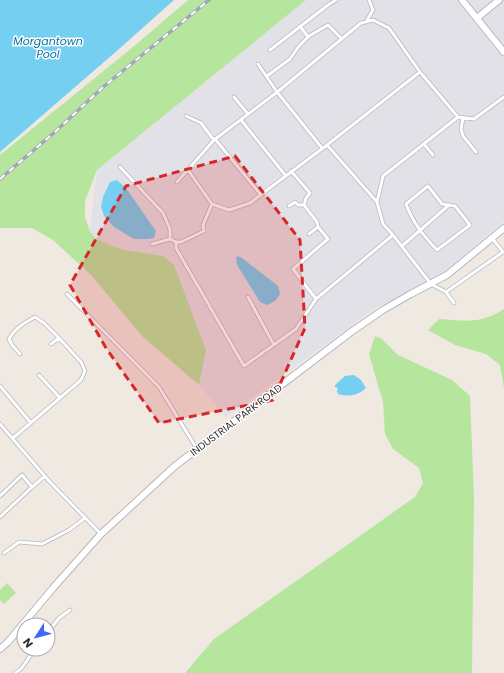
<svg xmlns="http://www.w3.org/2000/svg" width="504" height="673" font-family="Poppins,sans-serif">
	<rect width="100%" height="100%" fill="#efe9e1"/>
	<path fill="#e3e1e8" d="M306,0H504V221L436,279L377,307L226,417L87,251L97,170Z"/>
	<path fill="#b6e59e" d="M188,0H306L97,170L85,201V217L90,231L95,238L109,245L124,250L163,256L174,265L206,350L199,385L142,336L91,275L53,240L32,228H0V155L133,47Z
		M504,309V388L500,365L486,354L455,345L428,330L439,319C464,321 482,324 504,309Z
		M375,336L382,339L398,355L452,380L470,396L474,498L472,673H185L214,639L415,497L423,483L419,468L393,449L385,434L383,402L369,354Z
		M7,583L16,593L4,604L0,600V590Z"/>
	<path fill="#75cff0" d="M0,0H174L119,49L0,152Z
		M117,180L126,188L153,227L156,231L154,238L148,239H134L114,227L104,216L101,207L103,197L110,182Z
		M238,256L242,258L278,286L280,294L275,301L267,305L260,302L237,265L236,258Z
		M354,375L361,380L366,388C357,396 349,397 338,394L337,391L338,388L335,387V385L345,376Z"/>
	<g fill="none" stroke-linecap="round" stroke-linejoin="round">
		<defs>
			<path id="service" d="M366,22L373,10L369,0
				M300,26L308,37
				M270,50L328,5L336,0
				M258,64L277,92L322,148
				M267,76L290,59L299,46L309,36L328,25L342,39
				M234,97L248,114
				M186,116L201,123L214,140
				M463,118L461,129L463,136L476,152
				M241,120L286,176
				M215,139L261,195
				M424,144L433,155
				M120,167L163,213L170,229V239L176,242
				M188,170L212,204L229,210L250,203L327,145
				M177,182L214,140L276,93L361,23L373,20L389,28L420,72L458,117
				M428,186L442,204L455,206L470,225L437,250C423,235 413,223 406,204Z
				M377,202L327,145L420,72
				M212,204L203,225L204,231L181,242H176V248L244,366L296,329L316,299L393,235
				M304,205L317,222L318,227
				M289,206L295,202L298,205H304L306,198L310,193L291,171
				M309,234L318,227L328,239L293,269L316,299
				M492,238L503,252L446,292L431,284L393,235L383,224L377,202L383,176L458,117L474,119L504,97
				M152,244L170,239
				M402,246L449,205
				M446,292L454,303
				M67,294L159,387L197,449
				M248,297L274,345
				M51,344L59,338
				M39,375L60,398
				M0,386L31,423
				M0,424L49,481L101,534
				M13,438L81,380L85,371L81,362L59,338L44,323L35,317C25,322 14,329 9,339L12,345L20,354
				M0,496L22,475L32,487
				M0,517L31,488L45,476
				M4,553L19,542L42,544L69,530L85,518
				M48,632L59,618L70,610
				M15,673L21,669L35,649"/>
			<path id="minor" d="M462,0L504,52
				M477,18L499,0
				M0,649L8,642L53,588L101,534L175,466L351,332L383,310L409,295L447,275L504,228"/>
		</defs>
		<use href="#service" stroke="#b4b7c1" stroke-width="4.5"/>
		<use href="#minor" stroke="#b4b7c1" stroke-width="8"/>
		<use href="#service" stroke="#fff" stroke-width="3"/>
		<use href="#minor" stroke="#fff" stroke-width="6"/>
		<defs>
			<path id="rail" d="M0,179L56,131L102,88L209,0"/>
		</defs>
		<use href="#rail" stroke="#a3a6b8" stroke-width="3.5"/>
		<use href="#rail" stroke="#fff" stroke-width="2" stroke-dasharray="6" stroke-linecap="butt"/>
	</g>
	<path fill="#d62828" fill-opacity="0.2" stroke="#d62828" stroke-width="3" stroke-dasharray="8 5" stroke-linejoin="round" d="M235,156L300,240L305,328L273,400L159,423L106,348L70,285L126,186Z"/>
	<g text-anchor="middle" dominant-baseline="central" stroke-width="3" stroke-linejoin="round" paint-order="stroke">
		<g font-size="10" fill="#2e2e2e" stroke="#fff">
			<text transform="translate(236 420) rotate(-37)">INDUSTRIAL PARK ROAD</text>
		</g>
		<g font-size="11" font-style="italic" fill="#0d6fa3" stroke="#fff">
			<text x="48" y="41">Morgantown<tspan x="48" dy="13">Pool</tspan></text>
		</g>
	</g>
	<g transform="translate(36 637) rotate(234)"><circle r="19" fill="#ffffff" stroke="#ababab"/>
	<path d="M0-3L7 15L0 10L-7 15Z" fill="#4264fb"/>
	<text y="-6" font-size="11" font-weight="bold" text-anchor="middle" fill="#2e2e2e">N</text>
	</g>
</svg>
